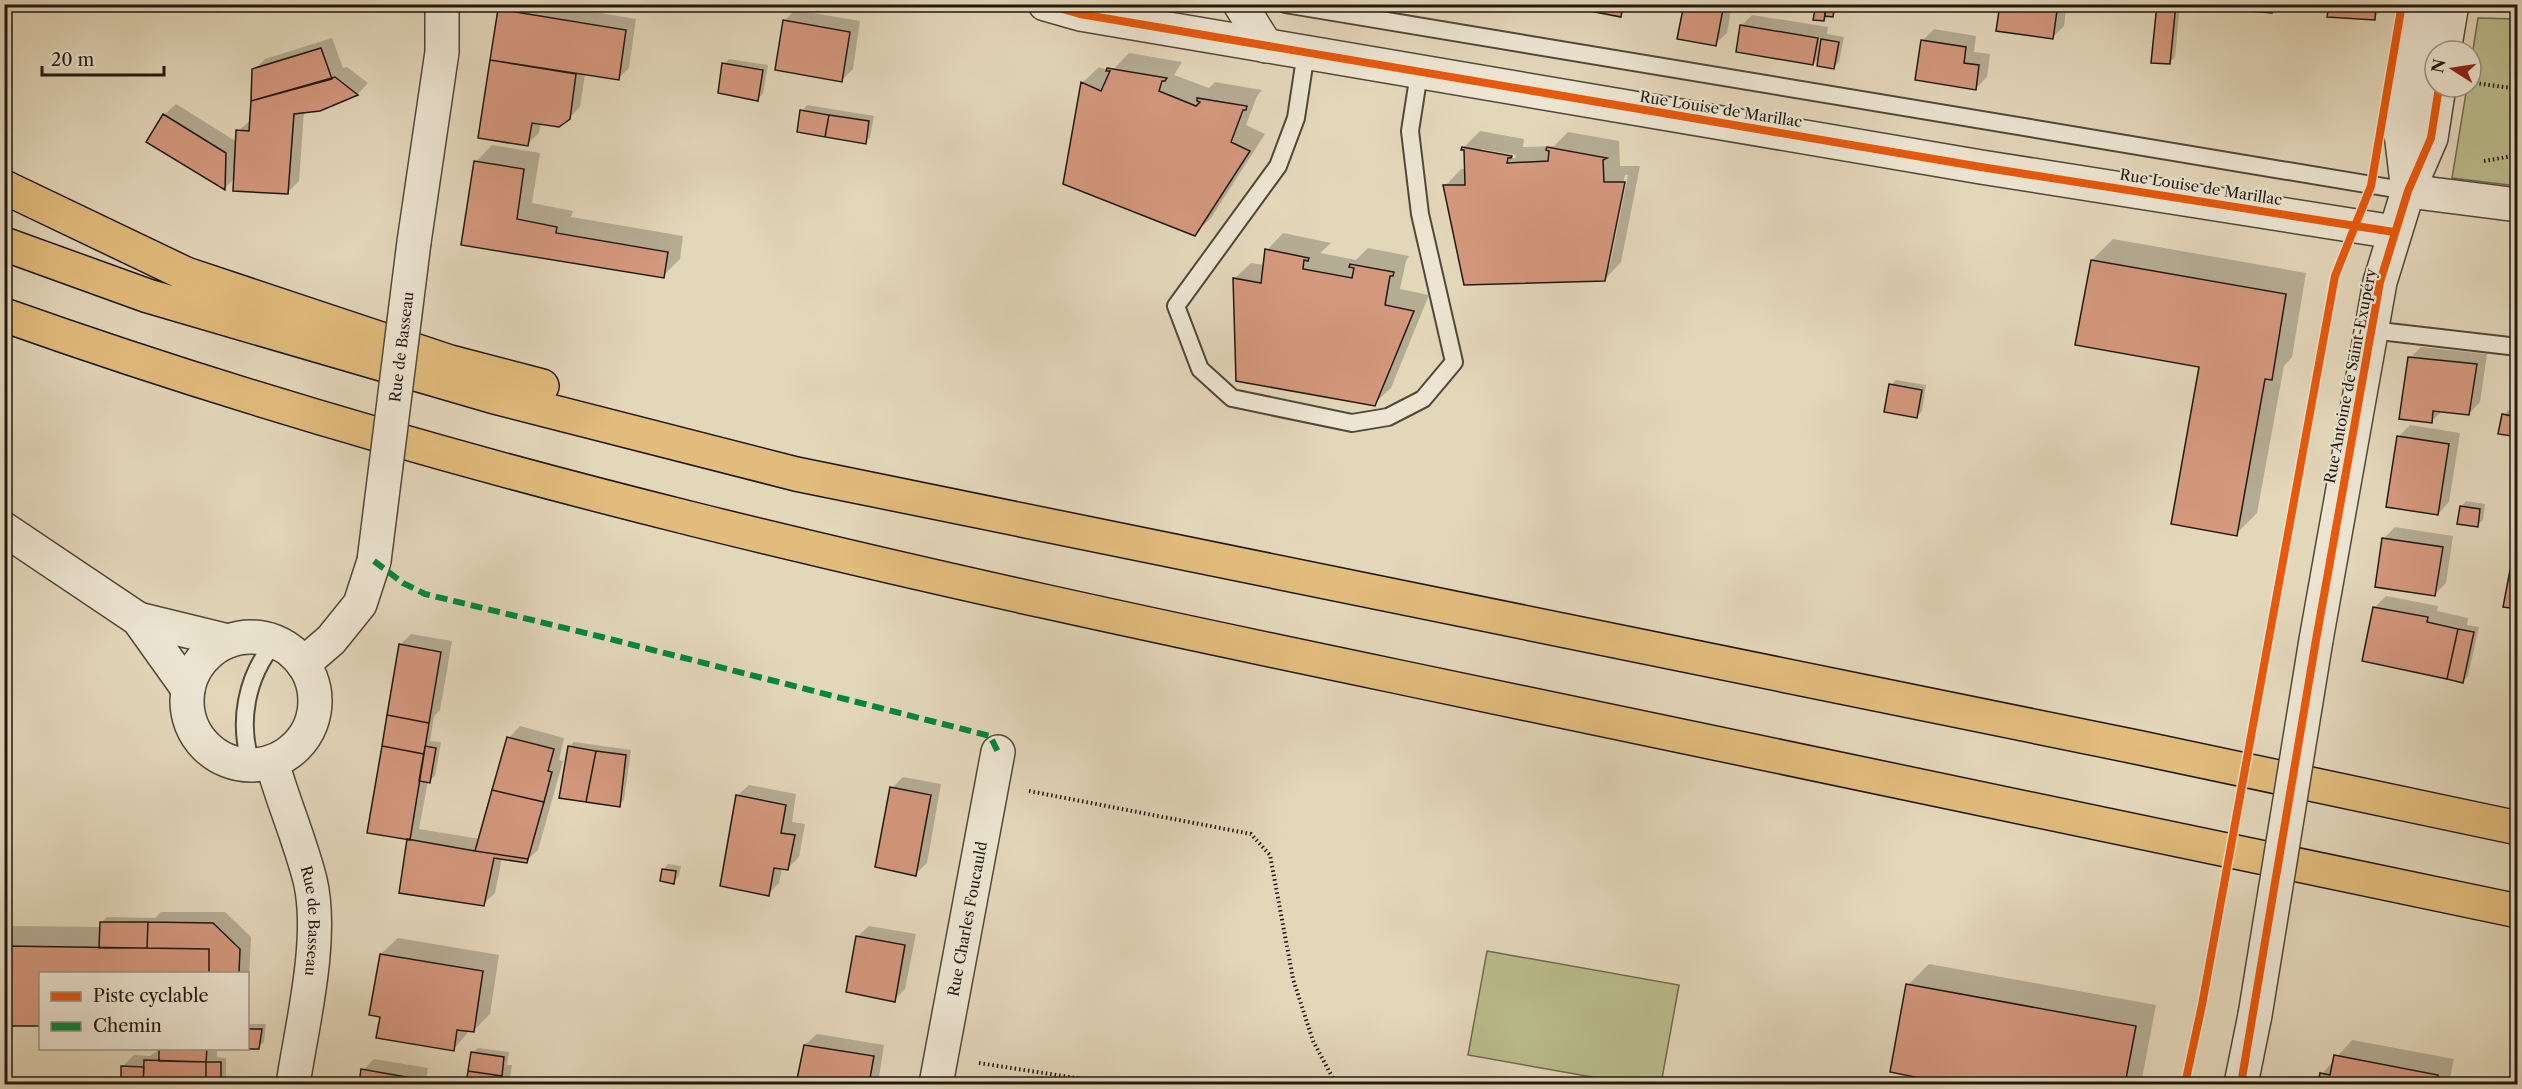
<svg xmlns="http://www.w3.org/2000/svg" width="2522" height="1089" font-family="'Libre Caslon Text',serif">
	<rect width="100%" height="100%" fill="#e3d7ba"/>
	<filter id="stains"><feTurbulence type="fractalNoise" baseFrequency=".00333" numOctaves="4"/><feColorMatrix values="0 0 0 0 .2 0 0 0 0 .09 0 0 0 0 .02 0 0 0 .5 -.17"/></filter>
	<radialGradient id="worn" r=".72"><stop offset=".6" stop-color="#630" stop-opacity="0"/><stop offset="1" stop-color="#630" stop-opacity=".3"/></radialGradient>
	<path fill="#bbbc8b" stroke="#6e6a4e" stroke-width="1.5" d="M2478,18L2517,19V186L2452,178L2467,87H2471V62Z
		M1487,951L1679,985L1661,1084H1632L1468,1055Z"/>
	<path fill="#0003" fill-rule="evenodd" d="M505,4H547L636,19L629,68L618,79L585,74L580,107L569,118L541,123L539,133L527,144L480,137L499,10Z
		M1562,4H1631L1620,15Z
		M1685,4H1732L1727,33L1715,44Z
		M1817,4H1839L1838,10L1824,20Z
		M2002,4H2067L2064,26L2053,37Z
		M2159,4H2180L2175,57L2169,63Z
		M2330,4H2386L2374,19Z
		M795,10L860,21L853,69L842,80L784,21Z
		M1752,15L1828,27L1827,34L1844,37L1839,62L1834,67L1820,57L1813,64L1741,26Z
		M1934,29L1976,36L1974,52L1990,54L1987,77L1976,88L1923,40Z
		M332,38L343,68L347,67L368,83L358,94L319,110L304,111L299,181L288,192L235,178L225,188L164,115L176,104L237,142L238,131L251,120L254,70L265,59Z
		M1129,53L1182,62L1174,75L1209,88L1215,82L1262,90L1257,96L1246,125L1265,134L1211,218L1194,234L1082,83L1099,67L1111,72Z
		M729,59L768,65L763,94L757,99L724,64Z
		M807,105L874,116L870,137L865,142L802,111Z
		M1480,131L1524,139L1523,147L1554,146L1568,132L1619,141L1620,166H1640L1621,262L1605,279L1445,186L1461,169H1466V149L1463,148ZM1481,149L1516,155L1515,158L1481,152ZM1625,175H1628L1610,265H1607Z
		M492,145L540,153L532,203L573,211L571,217L683,236L680,259L663,276L463,244L476,162Z
		M1283,233L1331,243L1320,253L1356,260L1368,248L1409,256L1406,261L1400,289L1429,295L1391,388L1374,404L1234,279L1251,263L1265,265L1267,250Z
		M2113,239L2306,273L2292,357L2284,366L2257,513L2236,534L2201,366L2092,260Z
		M2421,347L2487,354L2480,402L2469,414L2442,411L2431,422L2410,358Z
		M1896,380L1926,385L1922,411L1917,416L1891,385Z
		M2518,397V435L2503,415L2509,410H2514Z
		M2410,425L2460,433L2449,502L2438,514L2399,436Z
		M2466,501L2485,504L2483,520L2477,525L2461,507Z
		M2395,527L2453,536L2446,583L2434,595L2384,538Z
		M2386,596L2438,606L2437,611L2468,618L2467,625L2479,627L2468,676L2463,681L2364,660L2375,607Z
		M411,634L452,641L440,710L434,716L430,741L441,742L435,776L428,781L419,829L480,839L509,738L520,726L564,738L559,760L563,761L538,850L526,861L502,858L495,893L483,904L408,840L400,645Z
		M574,742L631,750L624,800L619,805L569,747Z
		M903,777L941,784L927,863L915,874L892,788Z
		M749,785L796,794L792,822L805,824L799,857L787,869L782,868L779,883L768,894L737,796Z
		M668,864L681,866L679,876L674,882L663,870Z
		M161,912H225L251,937L248,1002V974H40V1024H4V926L101,927V923L107,917L155,918Z
		M869,926L916,934L905,989L894,1000L857,937Z
		M398,938L499,955L490,1014L473,1031L470,1030L453,1050L382,1016L381,954Z
		M1929,964L2156,1005L2141,1084H1932L1933,1080L1908,985Z
		M248,1024H266L264,1042L258,1047L248,1048Z
		M817,1034L884,1045L878,1084H798L805,1045Z
		M2352,1040L2454,1059L2449,1083L2448,1084H2319L2322,1074Z
		M161,1048H211V1051H217V1057L226,1058V1077L216,1084H122L123,1066L134,1055L150,1056Z
		M478,1048L509,1052L507,1065H512L509,1084H467L472,1053Z
		M374,1059L428,1068L425,1084H361L363,1070Z"/>
	<path fill="#d4987d" stroke="#211810" stroke-width="1.5" d="M1554,4H1623L1621,17Z
		M1684,4H1724L1716,46L1677,39Z
		M1816,4H1826L1824,21L1813,20Z
		M1826,4H1835L1833,17L1825,16Z
		M1850,4H1909V5L1850,9Z
		M2000,4H2058L2053,39L1996,31Z
		M2157,4H2176L2170,64L2151,63Z
		M2226,4H2272V13L2226,9Z
		M2329,4H2376L2375,20L2327,17Z
		M498,9L626,30L619,80L490,60Z
		M783,20L850,32L842,82L775,70Z
		M1740,25L1818,38L1813,65L1736,52Z
		M1821,39L1839,42L1834,69L1817,66Z
		M1921,40L1966,47L1964,63L1979,65L1976,90L1915,80Z
		M321,48L332,79L251,101L252,69Z
		M490,60L576,74L570,119L559,127L532,123L528,146L478,138Z
		M722,63L763,70L758,101L718,93Z
		M1107,68L1167,78L1165,81H1162L1159,91L1196,106L1200,102L1197,101V98L1247,106L1246,110H1243L1231,142L1250,151L1195,236L1063,184L1081,82L1101,91L1110,71H1106Z
		M335,77L358,95L320,111L294,114L288,194L233,191L236,130L249,131L251,101Z
		M800,110L829,115L825,137L797,132Z
		M163,114L226,153L225,190L146,142Z
		M829,115L869,121L866,144L825,137Z
		M1462,147L1512,156L1511,158H1508L1507,163L1548,161L1549,151L1546,150L1547,147L1607,158L1603,160L1604,182H1625L1605,281L1464,285L1443,185H1465L1464,150H1461Z
		M474,161L524,169L517,219L557,227L556,233L668,252L664,278L461,245Z
		M1265,249L1309,258L1308,261L1304,260L1303,269L1352,278L1354,268L1349,267L1350,264L1394,272L1393,276H1390L1385,305L1414,311L1375,406L1236,381L1233,278L1261,283Z
		M2091,260L2286,294L2272,380L2265,379L2237,536L2171,524L2199,367L2075,345Z
		M2408,357L2477,364L2469,415L2433,411L2432,423L2399,419Z
		M1889,384L1922,390L1917,418L1884,412Z
		M2514,398L2518,399V437L2498,434L2502,414L2512,416Z
		M2397,436L2449,444L2438,515L2386,507Z
		M2460,506L2480,509L2478,527L2457,524Z
		M2382,538L2443,547L2435,596L2375,587Z
		M2510,570L2518,571V609L2503,607Z
		M2373,607L2428,617L2427,622L2458,629L2447,679L2362,661Z
		M2458,629L2474,632L2463,683L2447,679Z
		M399,644L441,652L429,723L387,715Z
		M387,715L429,723L424,754L382,746Z
		M507,737L554,749L548,771L552,772L544,802L492,790Z
		M382,746L424,754L410,840L367,833Z
		M425,746L436,748L430,783L419,781Z
		M568,746L596,751L586,802L559,798Z
		M596,751L626,755L620,807L586,802Z
		M890,787L931,795L916,876L875,867Z
		M492,790L544,802L528,859L475,851Z
		M736,795L786,805L781,833L795,835L788,870L774,868L769,896L720,886Z
		M407,839L475,851L528,859L527,863L494,858L484,906L399,893Z
		M662,869L676,871L674,884L660,881Z
		M100,922H148L147,948H99Z
		M148,922L213,923L240,949L239,974H209V949L147,948Z
		M856,936L905,945L895,1002L846,992Z
		M4,946L209,949V974H40V1026H4Z
		M380,954L483,971L474,1032L457,1030L454,1051L376,1038L380,1017L369,1015Z
		M1906,984L2136,1026L2125,1084H1949L1890,1072Z
		M248,1029H262L259,1049H207L248,1048Z
		M804,1045L874,1056L869,1084H796Z
		M159,1048H207L206,1062L159,1061Z
		M471,1052L504,1057L502,1076L468,1071Z
		M2334,1055L2438,1075L2436,1084H2318L2320,1073L2330,1075Z
		M144,1060L206,1062V1084H143Z
		M206,1062H221V1084H206Z
		M121,1066L144,1067L143,1084H121Z
		M361,1069L417,1079V1084H359Z
		M468,1071L502,1076L500,1084H466Z"/>
	<g fill="none" stroke-linecap="round" stroke-linejoin="round">
		<defs>
			<path id="service" d="M1285,4L2408,191
				M1306,52L1296,118L1278,166L1176,306L1200,369L1232,398L1352,423L1388,417L1423,399L1454,362L1420,214L1410,131L1419,73
				M2371,330L2518,347
				M252,766C237,724 246,676 275,642"/>
			<g id="minor">
				<path d="M1045,4L1080,14L1981,167L2394,232"/>
				<path d="M1240,4L1266,46"/>
				<path d="M2444,51L2452,4"/>
				<path d="M2408,191L2401,133L2422,4"/>
				<path d="M2408,191L2518,205"/>
				<path d="M2316,640L2380,282L2408,191L2431,138L2439,87"/>
				<path id="s1" d="M936,1084L998,752"/>
				<path d="M2241,1084L2255,1015"/>
			</g>
			<g id="tertiary">
				<path d="M414,242L442,52V4"/>
				<path d="M4,529L138,619L188,689"/>
				<path d="M138,619L228,641"/>
				<circle cx="251" cy="701" r="64"/>
				<path d="M303,664L331,640L360,604L374,561"/>
				<path id="s2" d="M272,762C283,802 300,840 310,880C324,938 302,1025 293,1084"/>
			</g>
			<path id="trunk" d="M4,187L186,274L450,362L542,386
				M4,244L148,296L491,396L796,474L2136,747L2518,828
				M4,315C457,476 929,579 1399,677C1772,755 2145,833 2518,911"/>
		</defs>
		<use href="#service" stroke="#52483a" stroke-width="20"/>
		<use href="#minor" stroke="#52483a" stroke-width="36"/>
		<use href="#tertiary" stroke="#52483a" stroke-width="36"/>
		<use href="#trunk" stroke="#211810" stroke-width="36"/>
		<path stroke="#211810" stroke-width="4" stroke-dasharray="1.5 3" stroke-linecap="butt" d="M2475,83L2518,89
			M2484,161L2518,155
			M1029,791L1251,834L1270,855L1293,979L1313,1041L1336,1084
			M979,1063L1115,1084"/>
		<use href="#service" stroke="#ede5d2" stroke-width="16"/>
		<use href="#minor" stroke="#ede5d2" stroke-width="33"/>
		<use href="#tertiary" stroke="#ede5d2" stroke-width="33"/>
		<use href="#trunk" stroke="#e2bc7d" stroke-width="33"/>
		<defs>
			<path id="minor-bridge" d="M2255,1015L2316,640"/>
			<g id="tertiary-bridge">
				<path id="s3" d="M374,561L414,242"/>
			</g>
		</defs>
		<use href="#minor-bridge" stroke="#52483a" stroke-width="36" stroke-linecap="butt"/>
		<use href="#tertiary-bridge" stroke="#52483a" stroke-width="36" stroke-linecap="butt"/>
		<use href="#minor-bridge" stroke="#ede5d2" stroke-width="33"/>
		<use href="#tertiary-bridge" stroke="#ede5d2" stroke-width="33"/>
		<path stroke="#00873e" stroke-width="6" stroke-dasharray="12 6" stroke-linecap="butt" d="M374,561L403,583L425,594L602,637L990,736L998,752"/>
		<defs>
			<path id="cycleway" d="M1045,4L1080,14L1981,167L2394,232
				M2185,1084L2202,1005L2335,276L2371,186L2402,4
				M2241,1084L2316,640L2380,282L2408,191L2431,138L2439,87"/>
		</defs>
		<use href="#cycleway" stroke="#ede5d2" stroke-width="11"/>
		<use href="#cycleway" stroke="#e8590c" stroke-width="8"/>
	</g>
	<g text-anchor="middle" dominant-baseline="central" stroke-width="4.5" stroke-linejoin="round" paint-order="stroke">
		<g font-size="15" fill="#211810" stroke="#ede5d2">
			<text transform="translate(1721 109) rotate(9)">Rue Louise de Marillac</text>
			<text transform="translate(2201 187) rotate(9)">Rue Louise de Marillac</text>
			<text stroke="none"><textPath href="#s3" startOffset="216">Rue de Basseau</textPath></text>
			<text transform="translate(2350 376) rotate(-79)">Rue Antoine de Saint-Exupéry</text>
			<text stroke="none"><textPath href="#s1" startOffset="168">Rue Charles Foucauld</textPath></text>
			<text stroke="none"><textPath href="#s2" startOffset="165">Rue de Basseau</textPath></text>
		</g>
	</g>
	<rect width="2522" height="1089" fill="none" stroke="#e3d7ba" stroke-width="24"/>
	<rect x="6" y="6" width="2510" height="1077" fill="none" stroke="#211810" stroke-width="3"/>
	<rect x="12" y="12" width="2498" height="1065" fill="none" stroke="#211810" stroke-width="1.5"/>
	<rect x="39" y="972" width="210" height="78" fill="#ede5d2" stroke="#9b9384" stroke-width="1.5"/>
	<rect x="51" y="992" width="30" height="9" fill="#e8590c" stroke="#9b9384" stroke-width="1.5"/>
	<text x="93" y="1002" font-size="18" fill="#211810">Piste cyclable</text>
	<rect x="51" y="1022" width="30" height="9" fill="#00873e" stroke="#9b9384" stroke-width="1.5"/>
	<text x="93" y="1032" font-size="18" fill="#211810">Chemin</text>
	<g transform="translate(2453 69) rotate(282)"><circle r="28" fill="#ede5d2" stroke="#9b9384" stroke-width="1.5"/>
	<path d="M0-4.5L10 22L0 15L-10 22Z" fill="#8f2418"/>
	<text y="-9" font-size="16" font-weight="bold" text-anchor="middle" fill="#211810">N</text>
	</g>
	<path d="M42 66v9h122v-9" fill="none" stroke="#211810" stroke-width="3"/>
	<text x="51" y="66" font-size="18" fill="#211810" stroke="#ede5d2" stroke-width="4.5" paint-order="stroke">20 m</text>
	<rect width="100%" height="100%" filter="url(#stains)"/>
	<rect width="100%" height="100%" fill="url(#worn)"/>
</svg>
